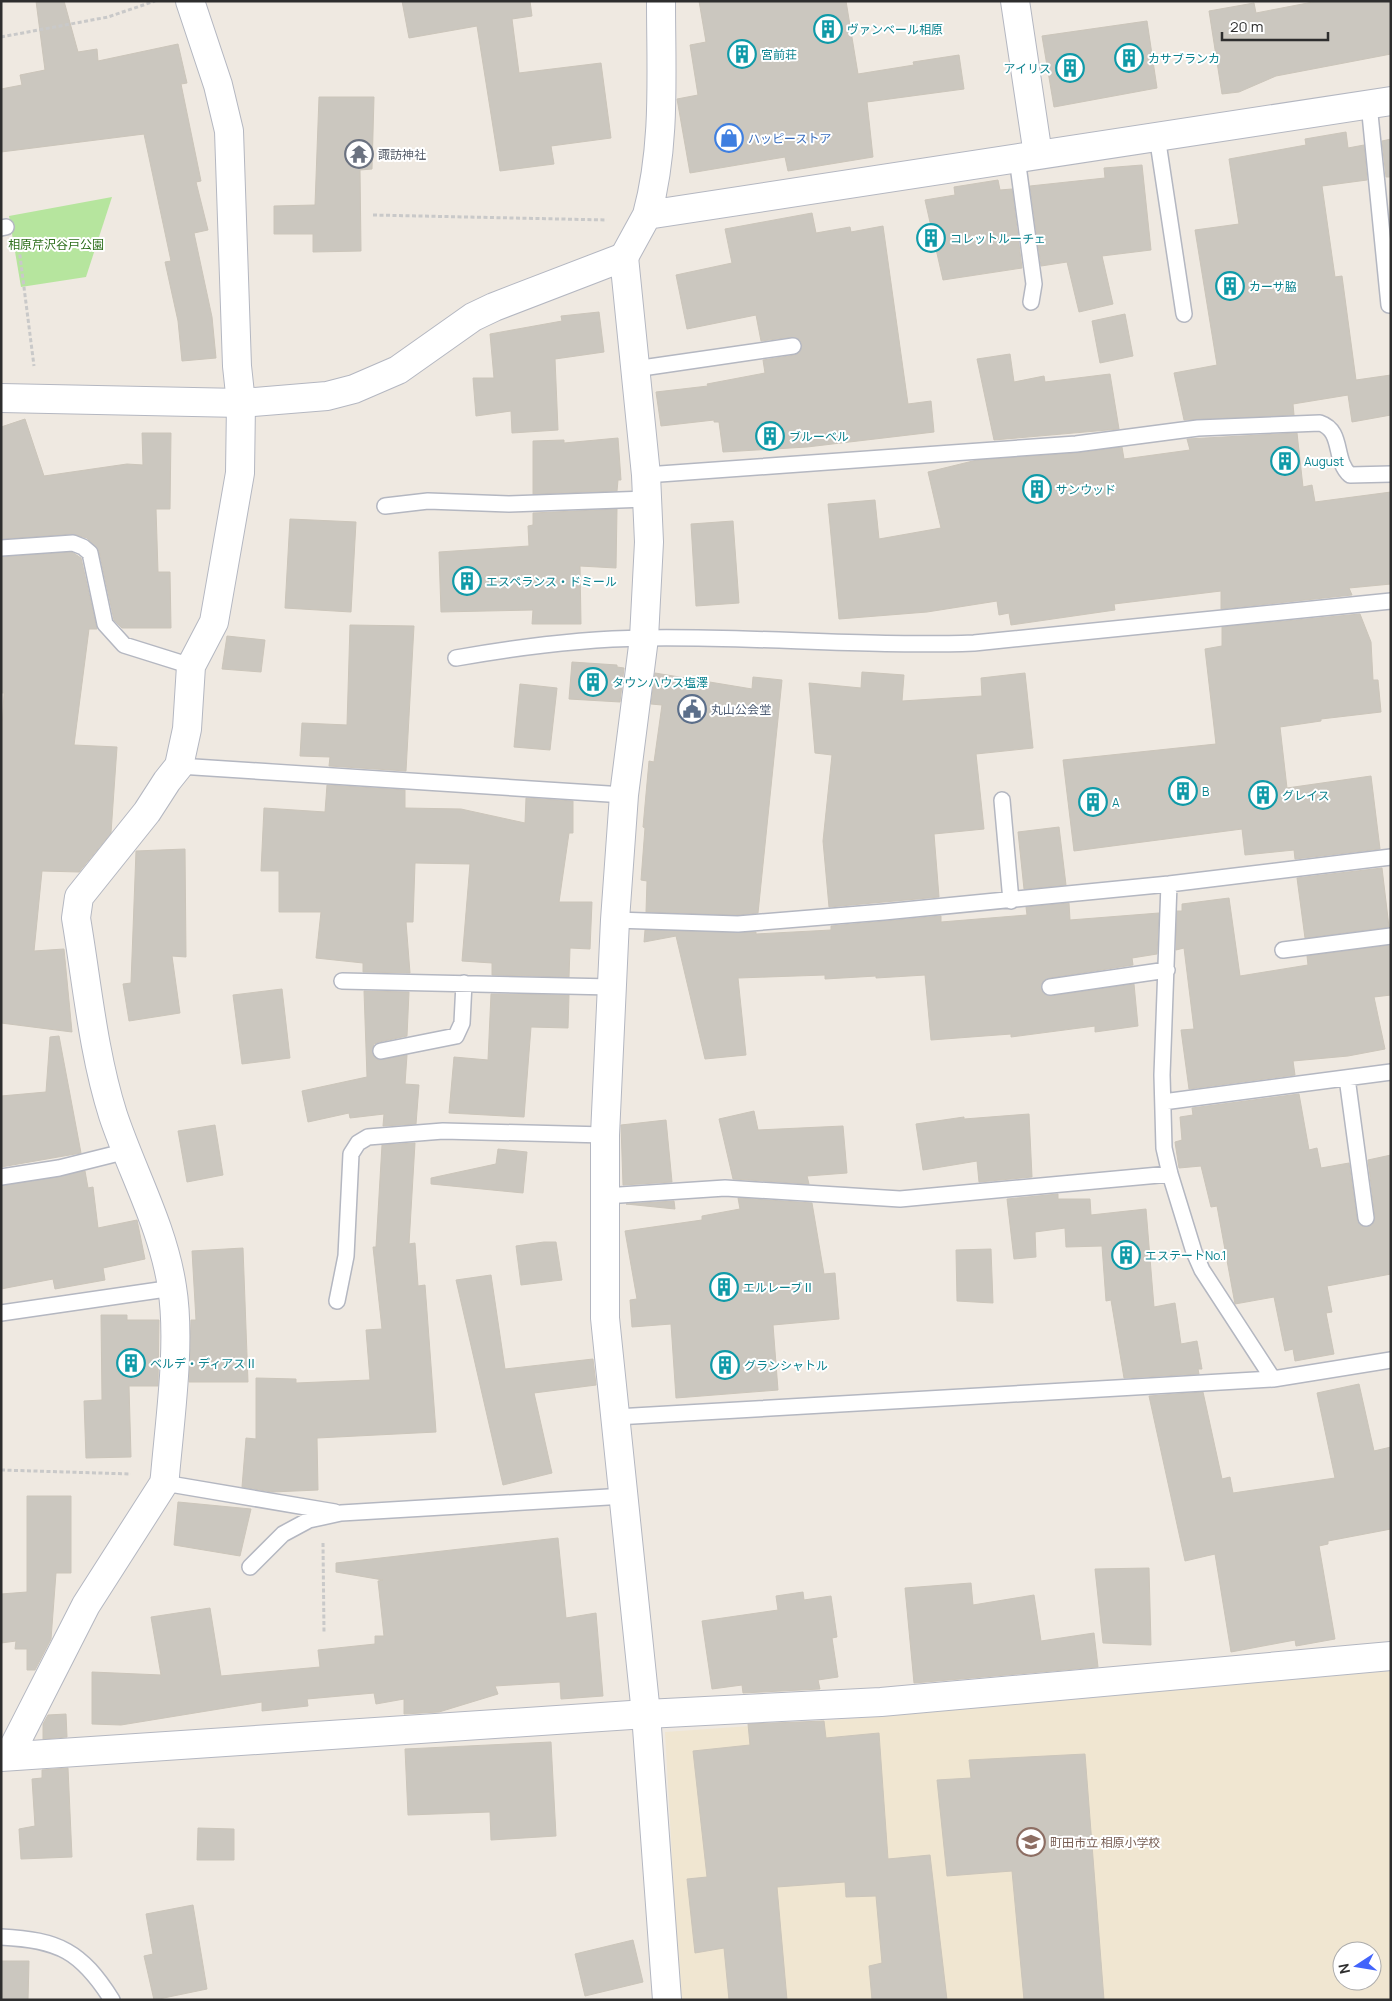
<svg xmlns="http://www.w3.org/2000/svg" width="1392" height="2001" font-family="Manrope,'Noto Sans JP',sans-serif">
	<rect width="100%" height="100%" fill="#efe9e1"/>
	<path fill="#f0e6d1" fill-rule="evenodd" d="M1391,1671V2000H680L665,1732L875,1717ZM1342,1951H1372V1981H1342Z"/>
	<path fill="#b6e59e" d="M112,197L86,277L21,287L9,216Z"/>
	<path fill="#cbc7bf" stroke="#cbc5ba" d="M36,1H64L78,52L97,49L98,61L178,44L187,83L181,84L201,181L196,182L208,230L194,233L212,317L216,358L182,361L178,321L165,262L171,261L144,134L1,152V89L22,85L20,75L45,70Z
		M402,1H530L532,16L512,19L519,73L601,63L611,138L551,146L554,164L500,171L477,26L409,38Z
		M699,1H846L858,74L914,65L913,62L959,55L964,89L867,102L873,157L788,171L785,157L690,173L677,99L698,95L690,45L706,42Z
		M1318,1H1391V54L1276,76L1239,92L1222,94L1209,11L1254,3L1256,13Z
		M1147,21L1157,88L1054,107L1042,36Z
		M319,97H374L372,169L360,170L361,251L313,252V234H274V206L315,205Z
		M1346,132L1348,148L1364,145L1367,180L1322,186L1335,277L1342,276L1356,380L1391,375V415L1352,422L1348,395L1293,404L1294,415L1184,420L1174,373L1217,365L1195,230L1239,224L1229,159L1306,145L1305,139Z
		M1391,139V177H1386L1382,141Z
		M1142,165L1151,250L1102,256L1113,304L1079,312L1067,262L1041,266L1030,186L1105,178L1104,168Z
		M998,180L1000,190L1012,189L1022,268L943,280L925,200L955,195L954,187Z
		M812,213L816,233L850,227L851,232L883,226L908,404L931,401L934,432L807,447L723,452L719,422H714V420L661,426L656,392L708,386L707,384L765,373L763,360L795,355L801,350L802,345L800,340L792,337L761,341L756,315L687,329L676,275L732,263L725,229Z
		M599,312L604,352L555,359L558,430L512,433L511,411L476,416L473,378H494L490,334L562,321L561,316Z
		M1125,314L1133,356L1100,363L1092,321Z
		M1010,354L1014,382L1044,376L1045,382L1110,374L1119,429L994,440L977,359Z
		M25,419L44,476L127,464L143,465L142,433H171L170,509H156L158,572H170L171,628H122L114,620L99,551L87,538L72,534L1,539V427Z
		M1297,433L1303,487L1312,485L1315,502L1391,492V584L1349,588L1352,595L1221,609V591L1114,604L1115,610L1011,625L1009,613L999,615L997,601L927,612L839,619L828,504L875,500L879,539L941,528L928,472L977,460L1077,453L1122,447L1124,459L1190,450L1187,439Z
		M618,438L621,480H618L617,491L533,494V441L564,440V443Z
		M617,509L616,568L580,566L581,624H532L533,610L441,612L439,552L529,546L528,526L533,525V513Z
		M290,519L356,522L351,612L285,608Z
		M733,521L739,603L696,606L691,524Z
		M72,552L81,558L97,629H89L74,745L117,747L111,833L79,872L42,871L34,951L64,949L72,1032L1,1023V746L4,693H1V557Z
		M1360,614L1371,642L1373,680H1378L1381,712L1321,719V721L1280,727L1287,788L1371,776L1380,849L1295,859L1294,850L1245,855L1242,829L1074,851L1063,760L1216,744L1205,649L1222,646V627Z
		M350,625L414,626L406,771L329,766L330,757L300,756L302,723L347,725Z
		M227,636L265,640L261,672L222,669Z
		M572,662L617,665V667L624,668L620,702L569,699Z
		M862,672L904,675L902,701L982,696L981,678L1025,673L1033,748L976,754L984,829L934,834L939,897L829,907L823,841L832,755L815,753L809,683L861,688Z
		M655,673L752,689L753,677L782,680L758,913L738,915L646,912L647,881L641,880L645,828L643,827L649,761L654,762L662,705L651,704Z
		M520,684L557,688L550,750L514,747Z
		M327,785L405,790V808L461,809L525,823L526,798L573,801V833H569L559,902H592L590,949L570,948L569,977L492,975V963L462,961L470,864L415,863L413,922H406L410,973L363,972V963L316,958L321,912H279V871H261L264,808L325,812Z
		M1059,827L1066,885L1024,889L1018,832Z
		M185,849L186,957L172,956L180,1013L129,1021L123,984L131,983L136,851Z
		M1382,868L1389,927L1305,938L1297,878Z
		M1229,898L1240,976L1308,965L1307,956L1391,945V995L1374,997L1385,1049L1348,1056L1293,1061L1295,1075L1189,1089L1181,1030L1194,1029L1184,948L1176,950L1177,911H1182V904Z
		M1069,903L1070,920L1159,913L1157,954L1132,958L1133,965L1049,978L1041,984L1043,993L1051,996L1134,984L1138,1026L1095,1032V1026L1011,1037V1034L931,1040L925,975L876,978V976L825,979V975L738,978L746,1055L705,1059L676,936L644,942L645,930L756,932V934L831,930V926L941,916V922L1027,915L1026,907Z
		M282,989L290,1058L242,1064L233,995Z
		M364,991L409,992L407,1036L379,1042L374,1044L372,1052L378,1060L407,1055L405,1084L419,1085L416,1124L383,1126L384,1114L350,1118L349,1113L308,1122L302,1091L367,1077Z
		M491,994L569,995L568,1028L531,1027L524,1117L449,1113L454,1057L488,1060Z
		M59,1036L81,1153L1,1167V1096L46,1092L50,1037Z
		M1299,1094L1309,1150L1317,1148L1321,1168L1349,1163L1357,1219L1363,1227L1372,1225L1375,1217L1368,1160L1391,1155V1274L1327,1286L1332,1312L1326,1313L1334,1354L1295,1361L1293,1349L1285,1351L1274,1297L1235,1304L1217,1206L1211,1207L1201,1166L1179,1168L1175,1142L1182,1140L1180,1117L1193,1115L1192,1108Z
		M754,1111L758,1130L843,1126L847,1173L807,1176L809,1184L733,1179L719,1119Z
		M1029,1114L1032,1177L979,1182L977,1161L923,1170L916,1124L964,1117V1119Z
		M666,1120L672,1182L623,1185L621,1125Z
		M215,1125L223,1175L187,1182L178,1131Z
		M415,1143L409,1244L415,1243L418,1286L425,1285L436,1432L317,1438L318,1490L272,1492L242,1487L246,1438L256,1439V1378L296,1379V1383L370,1380L366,1330L382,1329L373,1247H376L382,1145Z
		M498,1149L527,1152L523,1193L431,1184V1178L496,1164Z
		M85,1171L88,1188L93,1187L98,1228L137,1220L145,1259L103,1268L105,1280L55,1289L53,1279L1,1289V1186Z
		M1058,1194V1199H1090L1091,1215L1146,1209L1154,1307L1175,1303L1181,1344L1197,1341L1202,1369H1198L1199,1374L1124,1378L1111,1300L1106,1301L1102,1246L1066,1247L1065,1228L1035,1232L1036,1257L1014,1259L1007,1199Z
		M738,1198L812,1203L824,1274L835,1273L839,1319L773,1325L778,1390L676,1398L671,1324L632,1327L630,1300L637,1299L625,1231L702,1220V1216L740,1209Z
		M674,1201L675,1209L626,1204Z
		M544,1242H556L562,1280L521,1285L516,1246Z
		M243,1248L248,1382H189L191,1320H196L192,1251Z
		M991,1249L993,1303L957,1301L956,1250Z
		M491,1275L505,1369L593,1359L596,1385L534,1393L552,1473L503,1485L456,1280Z
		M101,1315H127V1320H159L158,1386H129L131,1457L86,1458L84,1401L102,1400Z
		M1359,1384L1374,1451L1391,1447V1529L1328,1541V1544L1319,1546L1335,1639L1296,1646L1295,1640L1231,1652L1215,1554L1185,1561L1149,1396L1203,1392L1222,1479L1230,1477L1233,1493L1335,1478L1317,1393Z
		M27,1496H71V1573H56L51,1639L35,1670H27V1649H15L16,1641L1,1643V1594L27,1592Z
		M178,1502L251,1509L240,1556L174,1545Z
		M558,1538L566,1618L596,1613L603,1696L561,1699L560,1682L495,1686L498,1694L439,1712L404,1714V1699L376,1704L374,1693L307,1699L308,1706L262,1711V1702L121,1725L92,1724V1672L161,1675L151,1617L210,1608L221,1676L320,1667L318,1650L375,1644V1636H384L378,1581L383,1580L336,1572V1563Z
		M1149,1568L1151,1645L1103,1643L1095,1569Z
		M971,1583L973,1605L1034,1595L1041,1641L1094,1633L1098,1667L914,1683L905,1588Z
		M803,1592L804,1600L831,1596L837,1637L832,1638L838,1677L818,1680L820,1689L743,1693L742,1685L712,1689L702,1621L778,1610L776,1596Z
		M66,1714L67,1737L43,1739V1724L48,1715Z
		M824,1721L826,1738L879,1733L888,1859L930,1855L947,2000H872L869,1966L882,1963L876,1896L846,1897L845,1882L777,1887L787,2000H729L724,1948L695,1953L687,1879L707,1877L693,1751L750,1745L748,1724Z
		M551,1742L556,1836L491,1840L490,1812L408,1815L405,1749Z
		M1085,1754L1104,2000H1024L1012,1871L947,1876L937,1780L971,1778L969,1760Z
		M68,1768L72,1857L21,1859L19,1829L35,1826L32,1779L42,1778V1770Z
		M198,1828L234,1829V1860H197Z
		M193,1905L207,1989L154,2000L144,1956L153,1954L146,1914Z
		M633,1940L643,1982L585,1996L575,1954Z
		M1,1961H29L28,2000H1Z"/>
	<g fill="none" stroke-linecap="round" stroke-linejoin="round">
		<defs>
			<path id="service" d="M1369,104L1389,305
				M1157,136L1184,314
				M1017,158L1034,284L1031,302
				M1,228L6,227
				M635,369L793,346
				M646,475L1076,444L1198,428L1320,423C1344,431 1333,460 1350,475L1391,474
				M385,506L428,501L509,504L647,499
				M1,548L73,543L83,547L90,553L105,624L124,645L191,666
				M456,658C518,647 580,639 644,638C754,636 864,647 974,643L1391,601
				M179,766L624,795
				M1002,800L1011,901
				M1169,884L1162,1075L1164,1148L1170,1174L1194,1252L1202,1270L1273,1379
				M615,920L738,924L884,912L1169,884L1391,857
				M1283,950L1391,936
				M342,981L612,987
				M1050,987L1167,970
				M381,1051L456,1036L462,1023L464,983
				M1347,1078L1366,1218
				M1163,1102L1391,1072
				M1,1177L59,1168L127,1151
				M605,1196L725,1188L900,1199L1170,1174
				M337,1301L346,1256L351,1154L358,1143L368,1137L443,1131L605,1135
				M1,1313L173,1288
				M616,1417L1273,1379L1391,1360
				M164,1483L335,1512
				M250,1567L283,1534L309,1520L341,1513L625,1496
				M1,1937C59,1940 81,1951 112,2000"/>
			<path id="minor" d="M1015,1L1038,155
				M647,215C666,145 661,73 661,1
				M624,257L647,215L1391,101
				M9,1756L86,1605L164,1483L165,1476C170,1418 181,1342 172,1287C163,1227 132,1172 113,1115C93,1052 87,983 76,918L79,897L147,812L167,781L179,766L187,729L191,666L214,622L240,473L241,403L237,366L229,131L218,85L190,1
				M1,1757L646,1714L881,1702L1391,1656"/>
			<path id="tertiary" d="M1,398L241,403L327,396L354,389L398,370L473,317L494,307L624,257L646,475L649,542L644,638L624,795L615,920L605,1135V1318L646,1714L667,2000"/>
		</defs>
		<use href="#service" stroke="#b4b7c1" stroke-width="18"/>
		<use href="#minor" stroke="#b4b7c1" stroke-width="30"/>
		<use href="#tertiary" stroke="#b4b7c1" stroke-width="30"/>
		<path stroke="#c9c9c9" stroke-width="3" stroke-dasharray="4 2.5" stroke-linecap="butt" d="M1,37L108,17L155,1
			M373,215L607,220
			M19,248L34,366
			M1,1470L131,1474
			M323,1543L324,1633"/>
		<use href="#service" stroke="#fff" stroke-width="15"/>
		<use href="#minor" stroke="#fff" stroke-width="28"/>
		<use href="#tertiary" stroke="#fff" stroke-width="28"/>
	</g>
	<defs>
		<symbol id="building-ring" viewBox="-11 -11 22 22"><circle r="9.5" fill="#fff" stroke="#0f9aa8" stroke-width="1.5"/><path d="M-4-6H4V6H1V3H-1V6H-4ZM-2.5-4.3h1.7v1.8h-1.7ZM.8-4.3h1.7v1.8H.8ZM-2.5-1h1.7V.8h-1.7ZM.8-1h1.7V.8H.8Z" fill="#0f9aa8"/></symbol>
		<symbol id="shop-ring" viewBox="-11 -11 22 22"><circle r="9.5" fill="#fff" stroke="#3f7fe0" stroke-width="1.5"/><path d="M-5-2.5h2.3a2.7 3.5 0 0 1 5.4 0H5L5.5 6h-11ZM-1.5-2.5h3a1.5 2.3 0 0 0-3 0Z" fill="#3f7fe0"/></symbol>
		<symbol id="temple-ring" viewBox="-11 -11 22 22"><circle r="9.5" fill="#fff" stroke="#6b7280" stroke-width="1.5"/><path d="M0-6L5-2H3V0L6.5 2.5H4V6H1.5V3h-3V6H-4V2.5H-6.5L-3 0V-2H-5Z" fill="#6b7280"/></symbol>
		<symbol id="civic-ring" viewBox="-11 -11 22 22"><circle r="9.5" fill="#fff" stroke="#5c6f8a" stroke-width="1.5"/><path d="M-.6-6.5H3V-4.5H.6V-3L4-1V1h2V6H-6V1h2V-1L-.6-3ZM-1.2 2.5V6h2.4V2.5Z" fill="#5c6f8a"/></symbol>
		<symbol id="school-ring" viewBox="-11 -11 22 22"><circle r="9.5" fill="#fff" stroke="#8d6e63" stroke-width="1.5"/><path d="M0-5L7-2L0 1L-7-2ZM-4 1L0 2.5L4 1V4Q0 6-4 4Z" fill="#8d6e63"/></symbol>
	</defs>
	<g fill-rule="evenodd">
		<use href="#building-ring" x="812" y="13" width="32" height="32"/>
		<use href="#building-ring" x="726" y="38" width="32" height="32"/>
		<use href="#building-ring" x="1113" y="42" width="32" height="32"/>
		<use href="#building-ring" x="1054" y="52" width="32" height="32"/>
		<use href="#shop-ring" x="713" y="122" width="32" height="32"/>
		<use href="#temple-ring" x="343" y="138" width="32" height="32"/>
		<use href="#building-ring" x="915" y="222" width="32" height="32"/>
		<use href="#building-ring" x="1214" y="270" width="32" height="32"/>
		<use href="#building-ring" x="754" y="420" width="32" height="32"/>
		<use href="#building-ring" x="1269" y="445" width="32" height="32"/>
		<use href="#building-ring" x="1021" y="473" width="32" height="32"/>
		<use href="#building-ring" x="451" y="565" width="32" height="32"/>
		<use href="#building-ring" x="577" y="666" width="32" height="32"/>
		<use href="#civic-ring" x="676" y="693" width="32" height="32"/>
		<use href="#building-ring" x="1167" y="775" width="32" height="32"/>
		<use href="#building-ring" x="1247" y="779" width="32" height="32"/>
		<use href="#building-ring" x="1077" y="786" width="32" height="32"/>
		<use href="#building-ring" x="1110" y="1239" width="32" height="32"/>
		<use href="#building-ring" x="708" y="1271" width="32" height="32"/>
		<use href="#building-ring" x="115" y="1347" width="32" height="32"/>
		<use href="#building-ring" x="709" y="1349" width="32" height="32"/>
		<use href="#school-ring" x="1015" y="1826" width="32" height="32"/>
	</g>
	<g text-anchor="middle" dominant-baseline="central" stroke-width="4" stroke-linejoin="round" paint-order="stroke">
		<g font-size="12" fill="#0d838f" stroke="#fff" text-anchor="start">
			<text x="847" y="29">ヴァンベール相原</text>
			<text x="761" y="54">宮前荘</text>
			<text x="1148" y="58">カサブランカ</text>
			<text x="1051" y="68" text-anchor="end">アイリス</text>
			<text x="950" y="238">コレットルーチェ</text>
			<text x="1249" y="286">カーサ脇</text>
			<text x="789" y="436">ブルーベル</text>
			<text x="1304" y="461">August</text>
			<text x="1056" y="489">サンウッド</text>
			<text x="486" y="581">エスペランス・ドミール</text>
			<text x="612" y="682">タウンハウス塩澤</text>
			<text x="1202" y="791">B</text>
			<text x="1282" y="795">グレイス</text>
			<text x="1112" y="802">A</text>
			<text x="1145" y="1255">エステートNo.1</text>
			<text x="743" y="1287">エルレーブⅡ</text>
			<text x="150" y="1363">ベルデ・ディアスⅡ</text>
			<text x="744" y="1365">グランシャトル</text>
		</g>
		<g font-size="12" fill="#366cbe" stroke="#fff" text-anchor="start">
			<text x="748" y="138">ハッピーストア</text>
		</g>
		<g font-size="12" fill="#5b616d" stroke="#fff" text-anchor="start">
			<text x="378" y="154">諏訪神社</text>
		</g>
		<g font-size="12" fill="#2c6e1b" stroke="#fff">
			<text x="56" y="244">相原芹沢谷戸公園</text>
		</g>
		<g font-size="12" fill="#4e5e75" stroke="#fff" text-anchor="start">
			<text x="711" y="709">丸山公会堂</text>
		</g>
		<g font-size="12" fill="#785e54" stroke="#fff" text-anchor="start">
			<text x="1050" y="1842">町田市立 相原小学校</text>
		</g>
	</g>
	<rect width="1392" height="2001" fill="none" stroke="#2e2e2e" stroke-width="5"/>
	<g transform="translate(1357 1966) rotate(258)"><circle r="24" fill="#ffffff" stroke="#ababab"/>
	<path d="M0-4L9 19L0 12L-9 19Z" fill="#4264fb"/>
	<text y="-8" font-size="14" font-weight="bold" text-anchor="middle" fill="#2e2e2e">N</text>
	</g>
	<path d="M1222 32v8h106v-8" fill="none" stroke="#2e2e2e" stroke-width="2.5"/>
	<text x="1230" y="32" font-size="15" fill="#2e2e2e" stroke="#ffffff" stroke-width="4" paint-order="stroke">20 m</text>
</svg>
